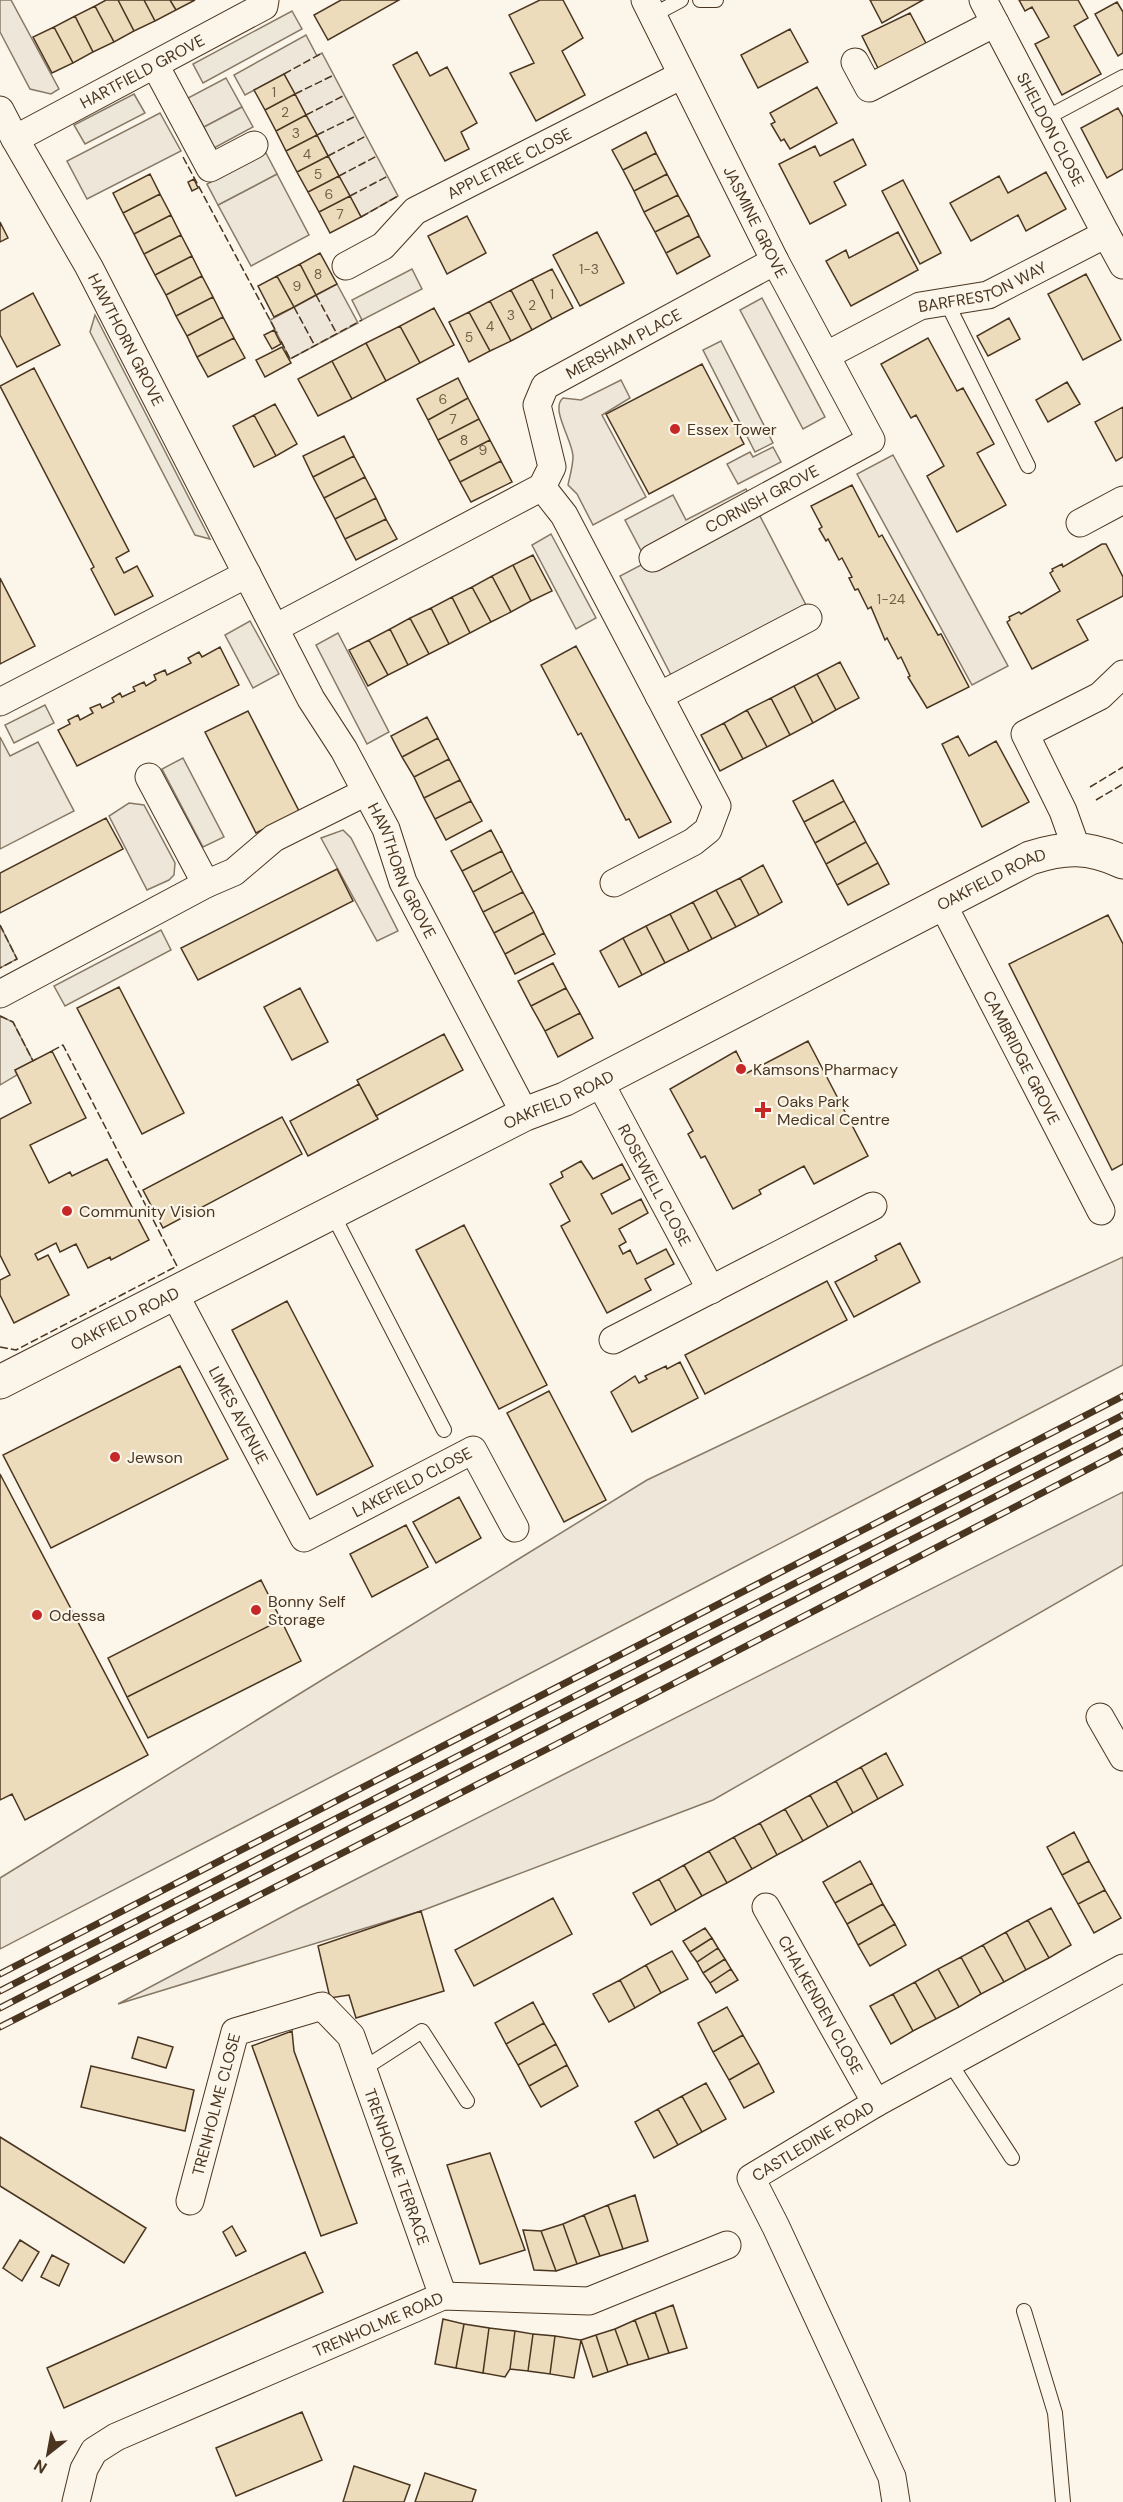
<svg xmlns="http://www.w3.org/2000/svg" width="1123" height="2502" font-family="'DM Sans',sans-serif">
	<rect width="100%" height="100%" fill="#fbf6e9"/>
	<path fill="#ede6d9" stroke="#887966" stroke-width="1.5" d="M0,0H11L59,89L51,94L30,89L0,32Z
		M306,35L317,56L322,53L398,196L361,217L284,74L245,95L234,75Z
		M226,78L242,107L204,127L188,98Z
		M160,113L181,151L87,199L67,161Z
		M277,174L309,235L251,266L218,205Z
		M337,284L358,323L290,359L270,320Z
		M762,298L825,417L803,429L740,310Z
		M621,380L630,398L602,415L646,497L593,525L577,494L568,485C570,475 573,466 573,456C572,439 550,409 563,398L581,400Z
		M773,447L781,462L738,484L727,464L750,452L753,457Z
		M893,455L1008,666L972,685L857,474Z
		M338,633L389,732L367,744L316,645Z
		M0,737L10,756L38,742L74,811L0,849Z
		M129,803L144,805L175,863L174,875L169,880L147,890L109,816Z
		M343,830L351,838L398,931L377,941L321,838Z
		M1123,1257V1365L0,1949V1878L647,1480L935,1343Z
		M1123,1492V1565L713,1800L421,1911L118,2004L299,1908Z"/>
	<path fill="#ede7d9" stroke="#887966" stroke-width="1.5" d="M292,11L302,29L203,83L193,64Z
		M134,94L145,113L85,144L74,125Z
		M242,107L253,127L214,148L204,127Z
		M266,153L277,174L218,205L207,184Z
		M412,269L422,289L362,320L352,300Z
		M95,315L210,539L195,535L90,332Z
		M721,341L773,443L755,452L703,350Z
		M746,489L806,605L671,675L620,576L647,562L625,520L673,495L686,520Z
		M551,534L596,618L576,629L532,545Z
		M250,621L279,674L253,688L225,635Z
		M45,705L54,723L14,743L5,725Z
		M183,758L224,837L203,847L162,769Z
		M0,925L17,959L0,968Z
		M161,930L171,950L65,1006L54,986Z
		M0,1016L13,1022L33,1061L15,1070L17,1075L0,1085Z"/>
	<path fill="#ecdcbc" stroke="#4a3520" stroke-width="1.5" d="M106,0H118L134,31L114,42L95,6Z
		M118,0H144L155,21L134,31Z
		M144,0H170L176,10L155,21Z
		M170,0H195L176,10Z
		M341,0H399L328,40L314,15Z
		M540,0H563L583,38L562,51L585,95L536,121L510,73L534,63L509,15Z
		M870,0H923L882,23Z
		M1019,0H1078L1088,18L1074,26L1101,74L1062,95L1035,44L1049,37L1032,7L1025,11Z
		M1117,2L1123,12V53L1118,56L1095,14Z
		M95,6L114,42L93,52L75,16Z
		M910,13L929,49L881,74L862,36Z
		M75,16L93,52L73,63L54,27Z
		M54,27L73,63L52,73L33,37Z
		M790,29L808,62L758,88L741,55Z
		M417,52L430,76L447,67L477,123L461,132L469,149L445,161L393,65Z
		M284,74L295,94L265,110L254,90Z
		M817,87L837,123L790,149L784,139L781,141L771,124L775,122L770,113Z
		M295,94L306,115L276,131L265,110Z
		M1118,108L1123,117V169L1107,178L1081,128Z
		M306,115L317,135L286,151L276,131Z
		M646,132L656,153L623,170L612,150Z
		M317,135L328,156L297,172L286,151Z
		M853,139L866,165L834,182L846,205L810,224L779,164L815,146L820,156Z
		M656,153L667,174L634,191L623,170Z
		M328,156L339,176L308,192L297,172Z
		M1046,172L1066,209L1026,231L1018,215L971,241L950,203L999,176L1008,193Z
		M150,174L160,194L123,213L113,193Z
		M667,174L678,195L644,212L634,191Z
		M339,176L350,196L319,212L308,192Z
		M194,179L198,188L192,191L188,182Z
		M903,180L941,253L920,264L882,191Z
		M160,194L171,215L134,234L123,213Z
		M678,195L689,215L655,232L644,212Z
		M350,196L361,217L330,233L319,212Z
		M171,215L181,235L144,254L134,234Z
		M689,215L699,236L666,253L655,232Z
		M467,216L486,253L447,274L428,236Z
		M0,222L8,238L0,242Z
		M597,232L624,283L580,306L553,255Z
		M898,232L918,270L851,306L826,261L846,250L849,258Z
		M181,235L192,256L155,275L144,254Z
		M699,236L710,256L677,274L666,253Z
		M320,253L337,284L316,295L300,264Z
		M192,256L202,276L166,295L155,275Z
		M300,264L316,295L294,307L277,276Z
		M552,269L573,308L552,319L532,279Z
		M1086,274L1121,340L1083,360L1048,294Z
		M202,276L213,297L176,316L166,295Z
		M277,276L294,307L274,317L258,286Z
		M532,279L552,319L532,330L511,290Z
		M511,290L532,330L511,341L490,301Z
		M33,293L60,345L17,367L0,335V311Z
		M213,297L223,317L187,336L176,316Z
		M490,301L511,341L490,351L469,312Z
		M434,308L454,345L420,363L400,326Z
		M469,312L490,351L469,362L449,322Z
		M223,317L234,338L197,357L187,336Z
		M1009,318L1020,339L988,356L977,336Z
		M400,326L420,363L386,381L366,343Z
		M274,330L281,344L272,349L264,335Z
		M234,338L245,358L208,377L197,357Z
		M928,338L957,391L963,388L994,444L977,453L1006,505L957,532L927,476L944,466L916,415L911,418L881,364Z
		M366,343L386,381L352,399L332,361Z
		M282,347L291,363L265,377L256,360Z
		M332,361L352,399L318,416L298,379Z
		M702,364L744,444L649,494L606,414Z
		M34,368L129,551L116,558L124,573L137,566L153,596L115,615L91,569L94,567L0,386Z
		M458,378L468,398L428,420L417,399Z
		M1067,382L1080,404L1048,422L1036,400Z
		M468,398L479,419L438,440L428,420Z
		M275,404L297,444L276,456L254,415Z
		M1123,407V457L1116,461L1095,422Z
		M254,415L276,456L254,467L233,426Z
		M479,419L490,440L449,461L438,440Z
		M344,436L354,456L313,477L303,456Z
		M490,440L501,461L460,482L449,461Z
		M354,456L365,477L324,498L313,477Z
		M501,461L512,482L471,502L460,482Z
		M365,477L376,498L335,519L324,498Z
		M852,485L879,537L882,535L938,635L941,634L969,687L927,708L908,677L910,676L901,657L898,659L887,638L885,640L871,607L868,609L858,589L855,590L849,578L852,577L842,558L839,560L828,539L826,541L819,529L822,527L811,506Z
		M376,498L386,519L345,539L335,519Z
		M386,519L397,539L356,560L345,539Z
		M1102,544H1106L1123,577V596L1077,620L1088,640L1032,669L1007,622L1010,620L1009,617L1019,612L1021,614L1060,591L1050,573L1053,571L1052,569L1062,564L1063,567Z
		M533,555L552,591L531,601L513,565Z
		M513,565L531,601L511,612L492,576Z
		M492,576L511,612L491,622L472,587Z
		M0,578L35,646L0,664Z
		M472,587L491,622L470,633L452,597Z
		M452,597L470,633L449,644L431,608Z
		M431,608L449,644L429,654L410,618Z
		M410,618L429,654L408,665L390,629Z
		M390,629L408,665L388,675L369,640Z
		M369,640L388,675L368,686L349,650Z
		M576,646L671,822L639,838L629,819L626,820L581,733L578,735L541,665Z
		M220,647L239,685L77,766L58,730L70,724L68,720L78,715L80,720L93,713L90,708L100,704L102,708L114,702L112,698L120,693L122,697L135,691L133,687L144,682L146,686L156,680L154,675L165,670L167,675L191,663L188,658L199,652L202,657Z
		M840,662L859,698L836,710L817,674Z
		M817,674L836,710L813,723L794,686Z
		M794,686L813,723L790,735L771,698Z
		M771,698L790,735L767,747L747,710Z
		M747,710L767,747L743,759L724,723Z
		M248,711L299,811L256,833L205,732Z
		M427,717L438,738L402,757L391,736Z
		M724,723L743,759L720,771L701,735Z
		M958,736L969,756L996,741L1029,802L982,827L942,744Z
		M438,738L449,759L414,777L402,757Z
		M449,759L460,780L424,798L414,777Z
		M460,780L471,801L435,819L424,798Z
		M833,780L844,801L804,822L793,801Z
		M471,801L482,821L446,840L435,819Z
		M844,801L855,821L815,843L804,822Z
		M106,818L123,849L0,913V873Z
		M855,821L866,842L826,864L815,843Z
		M491,830L502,851L462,871L451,851Z
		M866,842L878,863L837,885L826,864Z
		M502,851L512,871L473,892L462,871Z
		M878,863L889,884L848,905L837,885Z
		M763,865L782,902L759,915L740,878Z
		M337,869L353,901L198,980L181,948Z
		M512,871L523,892L483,912L473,892Z
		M740,878L759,915L736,927L716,890Z
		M716,890L736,927L712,939L693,902Z
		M523,892L534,912L494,933L483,912Z
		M693,902L712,939L689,951L670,914Z
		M534,912L544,933L505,954L494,933Z
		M670,914L689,951L665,963L646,926Z
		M1108,915L1123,944V1164L1112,1170L1009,964Z
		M646,926L665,963L642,975L623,938Z
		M544,933L555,954L515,974L505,954Z
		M623,938L642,975L619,987L600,951Z
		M553,963L566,988L531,1006L518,981Z
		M119,987L184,1113L142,1134L77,1008Z
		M300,988L328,1042L292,1060L264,1007Z
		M566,988L580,1013L545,1031L531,1006Z
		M580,1013L593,1038L558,1057L545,1031Z
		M444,1034L463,1070L376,1116L357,1080Z
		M808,1041L868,1156L814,1184L804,1166L759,1190L761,1194L733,1209L705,1156L701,1158L688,1134L693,1131L670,1089L736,1051L747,1073Z
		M52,1051L86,1118L30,1145L49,1183L70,1172L72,1176L107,1159L149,1240L111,1260L110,1257L88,1268L76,1244L60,1252L56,1243L35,1254L38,1260L48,1255L69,1295L14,1323L0,1295V1280L10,1275L0,1255V1119L31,1103L15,1070Z
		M359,1084L378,1119L308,1156L290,1121Z
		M282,1117L302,1154L163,1228L143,1190Z
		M581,1161L593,1179L622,1164L630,1179L601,1194L612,1214L641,1199L648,1213L619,1229L626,1242L619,1246L623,1254L630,1250L637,1264L666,1249L674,1264L645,1279L651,1290L607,1313L561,1226L570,1221L550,1184L563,1177L561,1172Z
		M464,1225L547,1385L499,1409L416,1250Z
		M900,1243L920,1282L854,1317L835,1282L877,1260L875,1256Z
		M827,1281L847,1320L705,1394L685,1355Z
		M287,1301L373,1466L317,1495L232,1330Z
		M680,1362L698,1398L632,1432L611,1392L635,1376L639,1383L647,1379L645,1376L666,1366L667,1369Z
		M180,1366L228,1459L51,1548L3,1455Z
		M549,1391L606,1500L564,1522L507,1413Z
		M0,1474L148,1755L25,1820L12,1794L0,1800Z
		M459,1497L481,1538L436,1563L413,1522Z
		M406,1525L428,1567L372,1597L350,1554Z
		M261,1580L281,1620L127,1697L108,1658Z
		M281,1620L301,1661L148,1738L127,1697Z
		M886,1753L903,1785L878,1799L861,1767Z
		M861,1767L878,1799L853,1813L836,1781Z
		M836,1781L853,1813L828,1827L810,1795Z
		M810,1795L828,1827L803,1841L785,1809Z
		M785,1809L803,1841L777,1855L760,1823Z
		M760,1823L777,1855L752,1869L734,1837Z
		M1074,1832L1089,1861L1062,1875L1047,1847Z
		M734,1837L752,1869L727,1883L709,1851Z
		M709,1851L727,1883L702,1896L684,1865Z
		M860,1861L872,1883L835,1903L823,1882Z
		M1089,1861L1105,1890L1078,1904L1062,1875Z
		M684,1865L702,1896L676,1911L659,1879Z
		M659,1879L676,1911L651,1925L633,1893Z
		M872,1883L883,1904L847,1924L835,1903Z
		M1105,1890L1121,1918L1094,1933L1078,1904Z
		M553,1898L572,1934L474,1986L455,1950Z
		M883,1904L895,1924L858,1945L847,1924Z
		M1051,1908L1071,1945L1049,1958L1028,1920Z
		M421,1911L444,1991L356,2018L349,1995L330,1998L318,1946Z
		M1028,1920L1049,1958L1026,1970L1006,1932Z
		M895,1924L906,1945L870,1966L858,1945Z
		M705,1928L712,1938L690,1952L683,1941Z
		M1006,1932L1026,1970L1004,1982L983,1945Z
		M712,1938L718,1948L697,1962L690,1952Z
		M983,1945L1004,1982L981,1994L961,1957Z
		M718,1948L725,1959L703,1973L697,1962Z
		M672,1951L688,1979L661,1993L646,1965Z
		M961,1957L981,1994L959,2007L938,1969Z
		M725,1959L731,1969L710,1983L703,1973Z
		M646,1965L661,1993L635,2008L620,1980Z
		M731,1969L738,1980L716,1993L710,1983Z
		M938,1969L959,2007L936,2019L915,1982Z
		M620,1980L635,2008L609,2022L593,1994Z
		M915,1982L936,2019L913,2031L893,1994Z
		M893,1994L913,2031L891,2044L870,2006Z
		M533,2002L544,2023L506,2044L495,2023Z
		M727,2007L743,2035L713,2052L698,2023Z
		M544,2023L556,2044L518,2065L506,2044Z
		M292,2031L294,2051L357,2223L321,2236L252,2046Z
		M743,2035L759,2063L729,2080L713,2052Z
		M138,2037L173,2047L166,2068L132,2058Z
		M556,2044L567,2065L529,2086L518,2065Z
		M759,2063L774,2092L744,2108L729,2080Z
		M567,2065L578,2086L541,2107L529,2086Z
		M91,2066L194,2090L185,2131L81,2107Z
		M706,2083L726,2119L702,2132L682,2096Z
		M682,2096L702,2132L678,2145L658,2109Z
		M658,2109L678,2145L654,2158L635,2122Z
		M0,2137L146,2228L124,2263L0,2186Z
		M490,2153L525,2250L480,2264L447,2165Z
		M635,2195L648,2241L623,2249L608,2205Z
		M608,2205L623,2249L600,2256L584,2215Z
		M584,2215L600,2256L577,2264L563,2224Z
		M563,2224L577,2264L556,2271L541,2231Z
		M232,2226L246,2251L236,2256L223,2232Z
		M523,2230L541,2231L556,2271L534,2270Z
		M20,2240L39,2252L22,2281L3,2268Z
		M305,2252L323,2292L64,2408L47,2368Z
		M52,2255L69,2264L59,2286L41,2277Z
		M673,2305L687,2348L669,2353L655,2312Z
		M655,2312L669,2353L649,2359L635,2320Z
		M443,2319L464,2324L456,2368L435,2364Z
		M635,2320L649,2359L628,2365L615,2329Z
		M464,2324L489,2328L483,2373L456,2368Z
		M489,2328L515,2331L510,2369L505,2377L483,2373Z
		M615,2329L628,2365L608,2372L596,2335Z
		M515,2331L533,2334L528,2371L510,2369Z
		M533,2334L555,2336L550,2374L528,2371Z
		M596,2335L608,2372L593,2377L581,2340Z
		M555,2336L581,2340L574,2378L550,2374Z
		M302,2412L322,2460L236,2496L216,2448Z
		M354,2466L410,2485L404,2502H343Z
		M425,2473L476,2490L472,2502H415Z"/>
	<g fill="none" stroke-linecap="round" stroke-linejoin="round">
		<defs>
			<path id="service" d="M700,0H716
				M653,15L681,0
				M1046,118L1123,77
				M946,301L1028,466
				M331,1211L444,1430
				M950,2063L1012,2158
				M363,2069L422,2031L467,2101
				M1024,2311L1055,2413L1063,2502"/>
			<g id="minor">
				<path id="s1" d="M645,0L775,261L871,440L653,558"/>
				<path id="s2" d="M983,0L1106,234"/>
				<path d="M855,62L869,88L995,23"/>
				<path d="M155,65L210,168L254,145"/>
				<path id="s3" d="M0,110L15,139L89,267L311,699L344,750L386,829L403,882L525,1114"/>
				<path id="s4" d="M15,139L264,6L265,0"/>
				<path id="s5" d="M346,266L383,246L415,211L682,75"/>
				<path id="s6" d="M827,355L920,306L988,295L1106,234L1123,265"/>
				<path d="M542,487L564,515L717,806L708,830L693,842L614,883"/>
				<path d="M1080,523L1123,500"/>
				<path id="s7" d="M275,628L542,487L552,467L537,405L545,386L775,261"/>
				<path d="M659,696L808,618"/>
				<path d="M0,702L247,574"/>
				<path d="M149,777L206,884"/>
				<path d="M1077,850L1063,811L1025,734L1100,696L1123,674"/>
				<path id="s8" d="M942,903L1101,1211"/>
				<path d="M0,994L206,884L234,872L274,838L366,792"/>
				<path id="s9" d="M599,1081L711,1290"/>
				<path id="s10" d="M174,1293L304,1538L473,1450L515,1528"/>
				<path d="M613,1340L873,1206"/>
				<path d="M1100,1717L1123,1757"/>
				<path id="s11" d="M766,1907L876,2103"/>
				<path id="s12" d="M190,2201L235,2032L322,2006L351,2036L443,2296"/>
				<path id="s13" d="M76,2502L84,2469L94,2451L116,2437L443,2296L589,2301L727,2245"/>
				<path id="s14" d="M896,2502L892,2477L776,2227L751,2178L876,2103L1123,1968"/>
			</g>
			<g id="tertiary">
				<path id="s15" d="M0,1382L525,1114L565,1099L1030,858C1065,847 1088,846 1123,862"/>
			</g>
		</defs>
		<use href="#service" stroke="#4a3520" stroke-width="16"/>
		<use href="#minor" stroke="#4a3520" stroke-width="29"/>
		<use href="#tertiary" stroke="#4a3520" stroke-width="35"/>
		<use href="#service" stroke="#fbf6e9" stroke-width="14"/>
		<use href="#minor" stroke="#fbf6e9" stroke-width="27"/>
		<use href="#tertiary" stroke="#fbf6e9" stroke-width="33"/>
		<defs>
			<path id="rail" d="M0,1974L1123,1396
				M0,1991L1123,1415
				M0,2008L1123,1431
				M0,2027L555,1745L1123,1451"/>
		</defs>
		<use href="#rail" stroke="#4a3520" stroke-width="7"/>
		<use href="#rail" stroke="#fbf6e9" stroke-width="4.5" stroke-dasharray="14" stroke-linecap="butt"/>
		<path stroke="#4a3520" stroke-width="1.5" stroke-dasharray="8 3" stroke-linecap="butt" d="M284,74L322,53
			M295,94L334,75
			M306,115L345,95
			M317,135L356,116
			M328,156L366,136
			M183,157L277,333
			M339,176L377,156
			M350,196L388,176
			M361,217L398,196
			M316,295L337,334
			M294,307L315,346
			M281,341L290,359L362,320
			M1090,787L1123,767
			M1096,800L1123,784
			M0,925L17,959L0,968
			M0,1016L13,1022L33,1061L36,1059
			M0,1347L16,1350L177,1266L63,1045L50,1052"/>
	</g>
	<g fill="#c62828" stroke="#fbf6e9" stroke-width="2">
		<circle cx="675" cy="429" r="6"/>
		<circle cx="741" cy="1069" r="6"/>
		<path d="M760 1101h6v6h6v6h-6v6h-6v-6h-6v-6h6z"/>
		<circle cx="67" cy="1211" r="6"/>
		<circle cx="115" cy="1457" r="6"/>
		<circle cx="256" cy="1610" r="6"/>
		<circle cx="37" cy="1615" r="6"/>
	</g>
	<g text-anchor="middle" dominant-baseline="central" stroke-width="4.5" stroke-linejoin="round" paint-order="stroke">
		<g font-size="14" fill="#725f47">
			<text x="274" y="92">1</text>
			<text x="285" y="112">2</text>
			<text x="296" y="133">3</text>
			<text x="307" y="154">4</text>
			<text x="318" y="174">5</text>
			<text x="329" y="194">6</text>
			<text x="340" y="214">7</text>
			<text x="589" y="269">1-3</text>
			<text x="318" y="274">8</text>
			<text x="297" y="286">9</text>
			<text x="552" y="294">1</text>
			<text x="532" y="305">2</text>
			<text x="511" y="315">3</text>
			<text x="490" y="326">4</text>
			<text x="469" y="337">5</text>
			<text x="443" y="399">6</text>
			<text x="453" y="419">7</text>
			<text x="464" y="440">8</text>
			<text x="483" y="450">9</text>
			<text x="891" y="599">1-24</text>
		</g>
		<g font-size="16" fill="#4a3520" stroke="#fbf6e9">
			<text stroke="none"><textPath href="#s4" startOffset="144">HARTFIELD GROVE</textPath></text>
			<text stroke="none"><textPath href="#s2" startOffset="146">SHELDON CLOSE</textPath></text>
			<text stroke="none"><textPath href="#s5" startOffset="195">APPLETREE CLOSE</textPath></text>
			<text stroke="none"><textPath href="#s1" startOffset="248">JASMINE GROVE</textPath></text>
			<text stroke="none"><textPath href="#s6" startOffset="171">BARFRESTON WAY</textPath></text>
			<text stroke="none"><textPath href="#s3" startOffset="262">HAWTHORN GROVE</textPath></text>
			<text stroke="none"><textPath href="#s7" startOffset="498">MERSHAM PLACE</textPath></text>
			<text transform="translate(762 499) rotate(-28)">CORNISH GROVE</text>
			<text stroke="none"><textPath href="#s3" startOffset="861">HAWTHORN GROVE</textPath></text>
			<text stroke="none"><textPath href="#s15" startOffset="1112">OAKFIELD ROAD</textPath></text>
			<text stroke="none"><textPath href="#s8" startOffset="174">CAMBRIDGE GROVE</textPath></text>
			<text stroke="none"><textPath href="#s15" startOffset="626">OAKFIELD ROAD</textPath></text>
			<text stroke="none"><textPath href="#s9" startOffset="118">ROSEWELL CLOSE</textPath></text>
			<text stroke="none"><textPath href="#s15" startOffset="140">OAKFIELD ROAD</textPath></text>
			<text stroke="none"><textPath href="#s10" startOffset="138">LIMES AVENUE</textPath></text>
			<text stroke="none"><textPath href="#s10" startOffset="399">LAKEFIELD CLOSE</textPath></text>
			<text stroke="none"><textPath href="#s11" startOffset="112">CHALKENDEN CLOSE</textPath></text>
			<text stroke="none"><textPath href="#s12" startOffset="100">TRENHOLME CLOSE</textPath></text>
			<text stroke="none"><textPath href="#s14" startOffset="428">CASTLEDINE ROAD</textPath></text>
			<text stroke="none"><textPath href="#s12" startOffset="446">TRENHOLME TERRACE</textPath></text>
			<text stroke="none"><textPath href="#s13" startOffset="366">TRENHOLME ROAD</textPath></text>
		</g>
		<g font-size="16" fill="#4a3520" stroke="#fbf6e9" text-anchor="start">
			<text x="687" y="429">Essex Tower</text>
			<text x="753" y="1069">Kamsons Pharmacy</text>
			<text x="777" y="1101">Oaks Park<tspan x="777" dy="18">Medical Centre</tspan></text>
			<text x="79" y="1211">Community Vision</text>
			<text x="127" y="1457">Jewson</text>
			<text x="268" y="1601">Bonny Self<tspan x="268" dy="18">Storage</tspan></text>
			<text x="49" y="1615">Odessa</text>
		</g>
	</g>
	<g transform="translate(48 2454) rotate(211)" stroke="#fbf6e9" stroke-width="4.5" paint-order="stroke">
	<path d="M0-4.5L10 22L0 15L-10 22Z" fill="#4a3520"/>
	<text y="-9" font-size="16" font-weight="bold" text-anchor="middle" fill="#4a3520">N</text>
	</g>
</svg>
